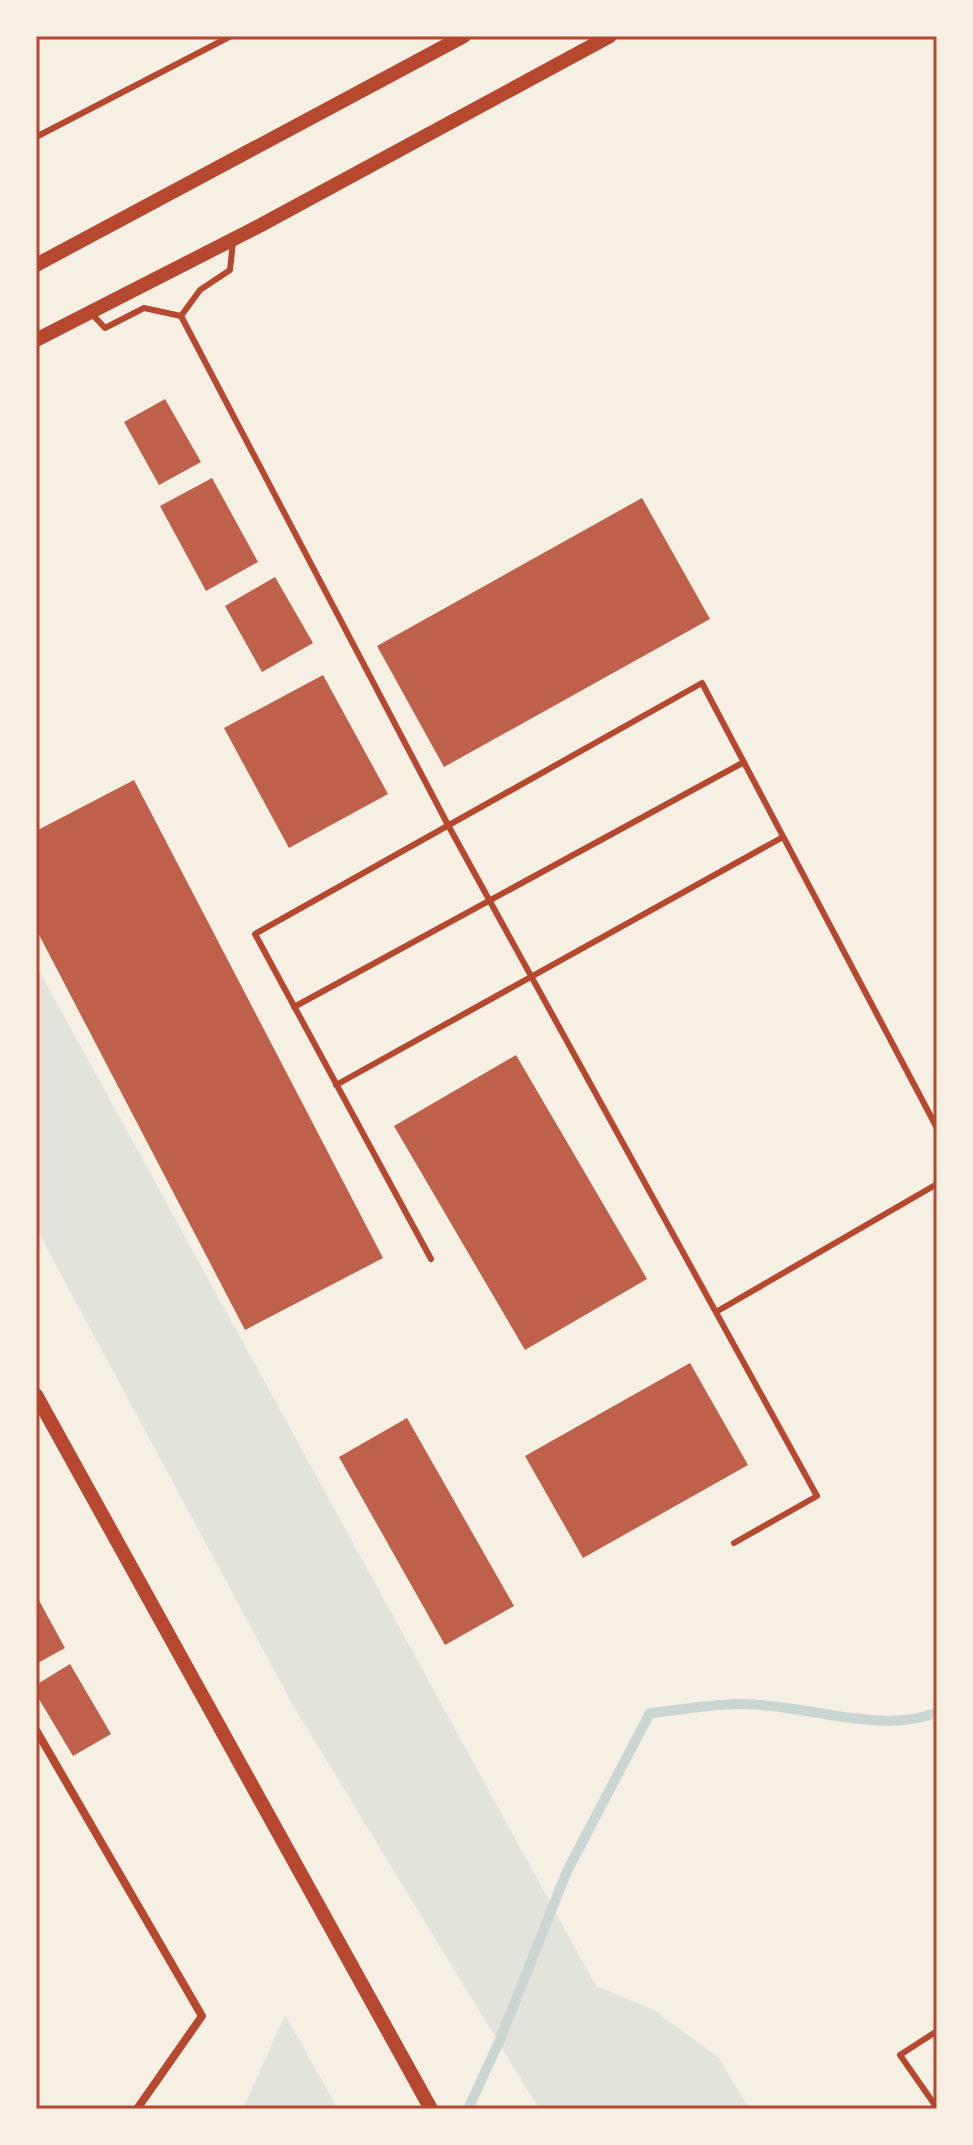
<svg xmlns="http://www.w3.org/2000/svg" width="973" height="2145" font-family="'Noto Sans',sans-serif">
	<rect width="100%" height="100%" fill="#f6efe4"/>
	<path fill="#e2e4dc" d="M36,965L596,1986L654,2010L719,2058L749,2109H539L294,1707L36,1228Z
		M285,2015L338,2109H243Z"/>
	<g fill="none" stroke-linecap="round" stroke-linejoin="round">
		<path stroke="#c9d6d2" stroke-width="10" d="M468,2109L499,2042L567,1871L650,1713C680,1710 712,1704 742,1704C799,1703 885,1736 937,1712"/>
	</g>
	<path fill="#bf614a" d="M165,399L201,462L159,485L124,422Z
		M212,478L258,562L206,591L160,506Z
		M642,498L710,619L444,767L377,646Z
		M275,577L313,643L262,672L225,606Z
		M323,675L388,794L289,848L224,728Z
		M134,780L383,1258L245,1330L36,929V831Z
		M516,1055L647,1279L525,1350L394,1126Z
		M690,1363L748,1465L583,1558L525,1456Z
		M407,1418L514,1606L445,1645L339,1457Z
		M36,1595L65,1648L36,1664Z
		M70,1664L111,1734L73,1756L36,1694V1685Z"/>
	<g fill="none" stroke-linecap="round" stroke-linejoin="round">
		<path stroke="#b5482f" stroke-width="6" d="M36,137L231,36
			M90,312L105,328L144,308L181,316
			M181,316L448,825L817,1496L734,1543
			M181,316L200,290L230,270L233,242
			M294,1007L744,762
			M336,1085L783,837
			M431,1259L255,934L702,683L937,1128
			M716,1312L937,1184
			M937,2031L900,2055L937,2108"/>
		<path stroke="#b5482f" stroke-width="8" d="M36,1730L202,2016L137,2109"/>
		<path stroke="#b5482f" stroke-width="14" d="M36,265L464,36
			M36,340L261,225L610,36
			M36,1395L431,2109"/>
	</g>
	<rect width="973" height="2145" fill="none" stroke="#f6efe4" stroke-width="76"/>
	<rect x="38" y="38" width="897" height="2069" fill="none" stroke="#b5482f" stroke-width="3"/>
</svg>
